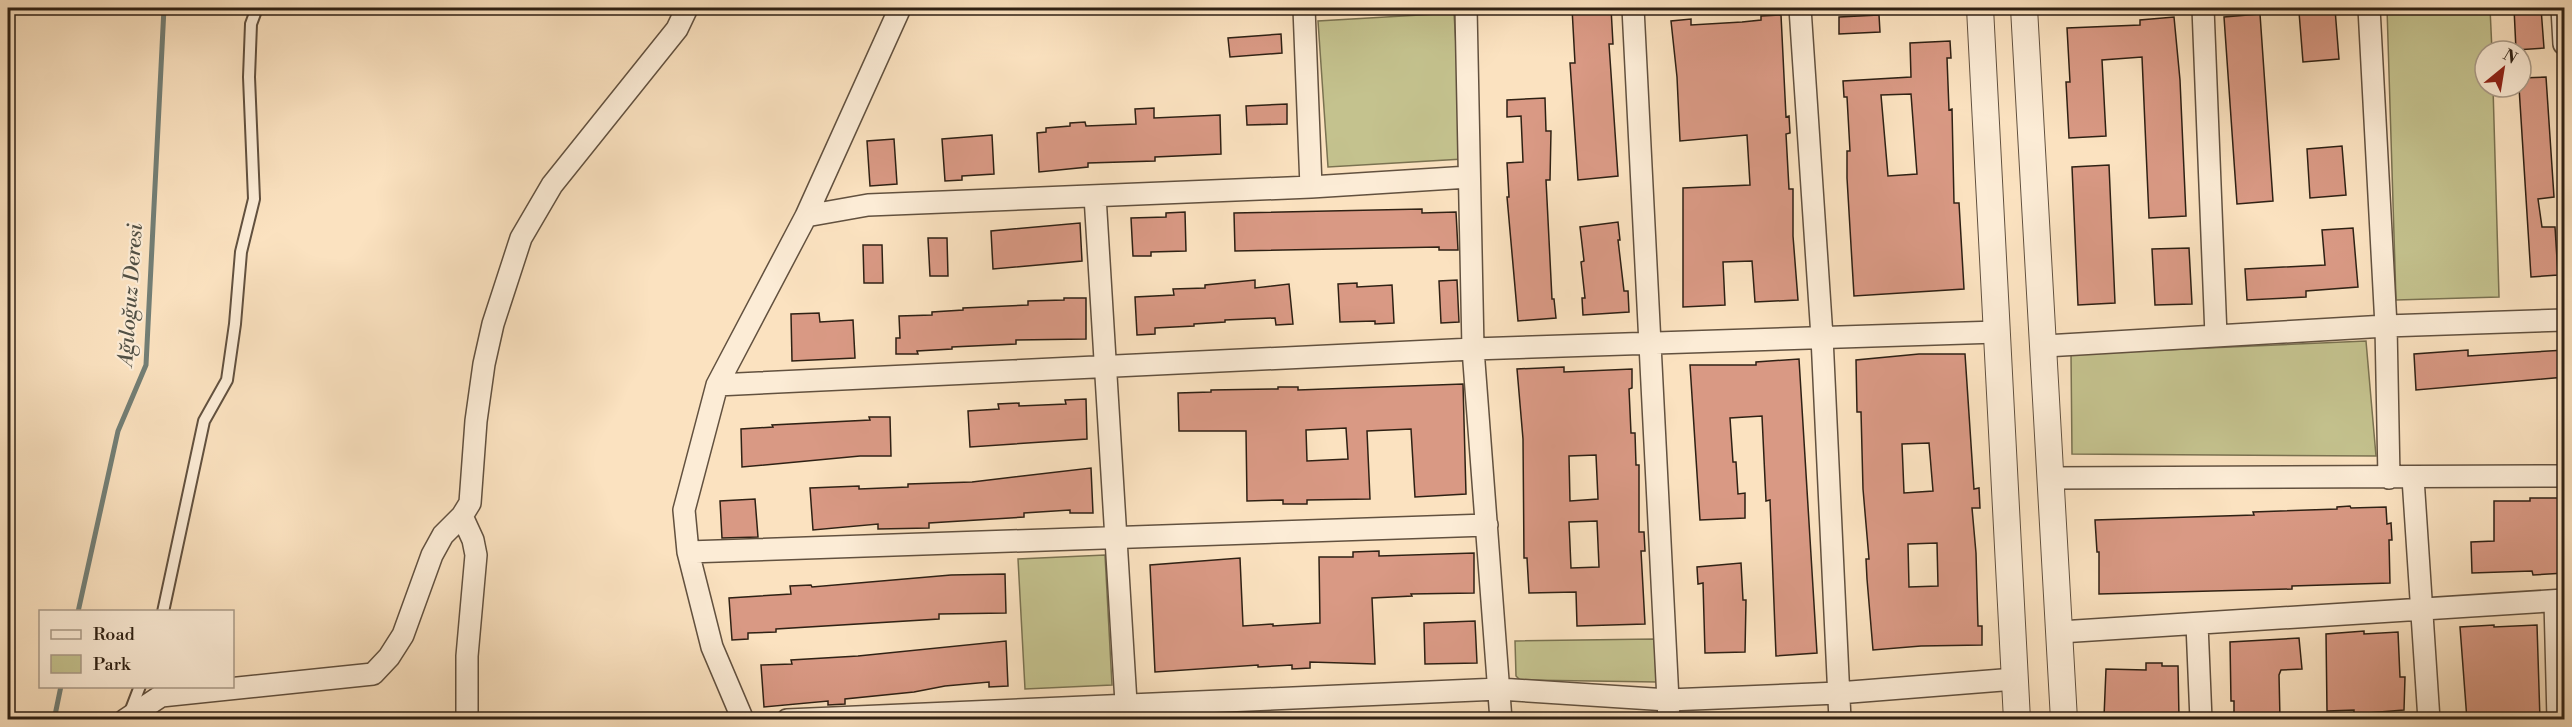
<svg xmlns="http://www.w3.org/2000/svg" width="2572" height="727" font-family="'Libre Bodoni',serif">
	<rect width="100%" height="100%" fill="#fbe2c0"/>
	<filter id="stains"><feTurbulence type="fractalNoise" baseFrequency=".00333" numOctaves="4"/><feColorMatrix values="0 0 0 0 .2 0 0 0 0 .09 0 0 0 0 .02 0 0 0 .5 -.17"/></filter>
	<radialGradient id="worn" r=".72"><stop offset=".6" stop-color="#630" stop-opacity="0"/><stop offset="1" stop-color="#630" stop-opacity=".3"/></radialGradient>
	<path fill="#c4c28e" stroke="#7a7251" stroke-width="1.5" d="M2387,8H2490L2492,51H2485V87H2493L2499,297L2396,300Z
		M1454,13L1463,159L1328,167L1318,21Z
		M2366,341L2376,456L2072,454L2071,354Z
		M1105,555L1112,685L1025,689L1018,559Z
		M1654,639L1657,682L1525,680H1520L1516,676L1515,641Z"/>
	<g fill="none" stroke-linecap="round" stroke-linejoin="round">
		<path stroke="#737f76" stroke-width="5" d="M78,612L118,431L146,365L164,8
			M54,720L61,686"/>
	</g>
	<path fill="#d99984" stroke="#2f2114" stroke-width="1.5" fill-rule="evenodd" d="M1572,8H1611L1613,44H1609L1618,176L1578,180L1570,63H1575Z
		M2514,8H2541L2544,48L2516,50Z
		M2335,9L2339,59L2303,62L2299,12Z
		M2260,14L2273,201L2237,204L2224,17Z
		M1781,15L1786,117L1789,116L1790,133L1786,134L1789,189H1793V236L1798,300L1755,302L1752,261L1723,262L1725,305L1683,307V188L1750,185L1747,135L1680,141L1677,77L1671,21L1691,19V25L1742,22L1761,20V16Z
		M1879,15L1880,32L1839,34V17Z
		M2174,17L2180,80L2186,216L2149,218L2142,57L2102,60L2106,136L2069,138L2066,82H2070L2067,28L2140,25V20Z
		M1281,34L1282,53L1230,57L1228,38Z
		M1950,41L1951,58H1947L1949,110L1952,109L1954,203H1959L1964,289L1854,296L1847,178V151H1850L1847,97H1844L1843,81L1911,77L1910,43ZM1911,94L1917,174L1888,176L1881,95Z
		M2546,77L2554,197L2538,199L2542,227H2555L2558,275L2531,277L2519,87L2521,78Z
		M1545,98L1546,131H1551L1550,180H1546L1552,299H1554L1556,318L1518,321L1507,197H1509L1507,163L1523,162L1521,116L1507,117V100Z
		M1287,104V124L1247,125L1246,106Z
		M1154,108V118L1220,115L1221,154L1155,157V161L1088,163V167L1039,172L1037,133L1046,132V128L1070,126V123L1085,122L1086,126L1136,124L1135,109Z
		M992,135L994,174L962,176V180L945,181L942,139Z
		M894,139L897,184L870,186L867,141Z
		M2342,146L2346,195L2310,198L2307,149Z
		M2109,165L2115,303L2078,305L2072,167Z
		M1422,209V213L1456,212L1458,250H1439V247L1235,251L1234,213Z
		M1185,212L1186,251L1151,252V256H1133L1131,218L1166,217V213Z
		M1618,222L1620,240H1618L1624,291H1628L1629,312L1583,315L1582,298H1585L1581,262L1584,261L1580,227Z
		M1080,223L1082,261L993,269L991,231Z
		M2353,228L2358,287L2306,291V297L2247,300L2245,269L2325,265L2322,230Z
		M928,238H947L948,276H930Z
		M863,245H882L883,283H864Z
		M2189,248L2192,304L2155,305L2152,249Z
		M1255,280V288L1289,284L1293,324L1276,325L1275,318L1225,320V322L1194,324V326L1155,328V334L1137,335L1135,297L1174,295L1173,289L1205,288V285Z
		M1457,280L1459,322L1441,323L1439,281Z
		M1357,283V287L1392,285L1394,323L1375,324V321L1340,322L1338,284Z
		M1064,298H1086V339L1016,340V344L952,347V349L917,351L918,354H896V338H900L899,316L932,315V312L963,310V308L1028,305V301L1064,300Z
		M819,313L820,322L853,320L855,358L792,361L791,314Z
		M2468,350V356L2565,350V377L2416,390L2414,354Z
		M1919,354H1965L1974,489L1979,488L1980,508H1972L1976,553L1978,626H1982V645L1921,646L1873,650L1867,579L1866,559H1869L1863,489L1861,412H1857L1856,360ZM1929,443L1933,491L1904,493L1902,444ZM1937,543L1938,586L1909,587L1908,544Z
		M1799,359L1817,653L1776,656L1770,500L1766,501L1762,416L1730,418L1733,462H1736L1738,494L1745,493V518L1700,520L1690,365H1756V362Z
		M1564,367V372L1632,369V388L1629,389L1631,433H1635L1636,465H1639V532H1644L1645,551H1641L1645,624L1577,626L1576,592L1529,593L1527,558H1524L1523,439L1517,369ZM1596,455L1598,499L1570,501L1569,456ZM1597,521L1599,567L1571,568L1569,522Z
		M1463,384L1466,494L1415,497L1411,429L1367,431L1370,499L1307,500V504H1283V500L1247,501L1246,431H1179L1178,393L1211,392V390L1278,389V387H1298V390ZM1346,428L1348,459L1307,461L1306,430Z
		M1086,399L1087,439L970,447L968,411L999,409L998,404L1019,403V406L1066,404L1065,400Z
		M869,417H890L891,456H860L742,467L741,429L773,427L772,425L870,420Z
		M1091,468L1093,513H1070V510L1024,513V517L929,523V528L878,529V524L813,530L810,488L859,486V489L908,487V484L972,482Z
		M2530,498H2565V573L2533,575L2532,571L2472,573L2471,542L2494,541V501H2530Z
		M755,499L758,537L722,538L720,501Z
		M2350,506L2351,508L2386,507L2387,524L2391,523L2392,540H2389L2390,583L2292,586V589L2099,594V552H2097L2095,520L2254,515L2253,512L2337,509V507Z
		M1379,551V556L1474,553V593L1411,594L1412,596L1372,598L1375,664L1310,662V668L1292,669V665L1258,667V665L1155,672L1150,565L1240,558L1243,626L1273,624V626L1320,623L1319,557H1353V552Z
		M1741,563L1743,600H1746L1745,652L1705,653L1703,583L1698,584L1697,567Z
		M1005,574L1006,613L939,614V619L776,629V632L748,633V639L732,640L729,598L791,594L790,586L811,585L812,587L951,575Z
		M1475,621L1477,663L1425,664L1424,623Z
		M2494,625V627L2537,625L2540,720H2467L2460,627Z
		M2364,631V634L2398,632L2400,677H2405L2404,710L2354,714V710L2327,711L2326,634Z
		M2299,638L2302,669L2281,670L2279,675L2280,719H2234V701H2231L2230,642Z
		M1006,641L1008,686L989,687V682L945,686L914,692L845,699V704L828,705V701L764,707L761,665L792,664L791,660L858,656Z
		M2146,663H2162V666H2178L2179,718L2104,717L2106,669L2146,670Z"/>
	<g fill="none" stroke-linecap="round" stroke-linejoin="round">
		<defs>
			<path id="service" d="M163,612L204,421L227,380L235,324L241,252L254,199L249,77L251,24L257,8
				M130,712L140,686"/>
			<path id="minor" d="M1304,8L1311,187
				M1466,8L1473,349L1501,720
				M1633,8L1669,720
				M1800,8L1822,337L1840,720
				M2203,8L2216,336
				M2369,8L2386,326L2389,478
				M2562,8L2564,44
				M1095,196L1127,719
				M806,216L900,8
				M2045,346L2386,326L2564,320
				M717,385L1473,349L1997,332
				M2051,478L2564,476
				M2413,478L2429,720
				M462,516L473,540L476,555L467,656V720
				M688,552L1487,525
				M2555,601L2558,720
				M2197,624L2201,720
				M2060,632L2564,600
				M125,720L161,696L373,674L389,657L403,635L432,555L443,535L462,516L470,503L476,421L484,364L493,324L521,238L552,185L677,29L687,8
				M743,720L712,647L688,552L684,510L717,385L806,216L868,205L1311,187L1469,177
				M787,720L1499,689L1668,700L1838,693L2015,679"/>
			<path id="tertiary" d="M1980,8L2017,720
				M2024,8L2064,720"/>
		</defs>
		<use href="#service" stroke="#62513f" stroke-width="14"/>
		<use href="#minor" stroke="#62513f" stroke-width="24"/>
		<use href="#tertiary" stroke="#62513f" stroke-width="28"/>
		<use href="#service" stroke="#fcecd6" stroke-width="10"/>
		<use href="#minor" stroke="#fcecd6" stroke-width="21"/>
		<use href="#tertiary" stroke="#fcecd6" stroke-width="26"/>
	</g>
	<g text-anchor="middle" dominant-baseline="central" stroke-width="4.5" stroke-linejoin="round" paint-order="stroke">
		<g font-size="21" font-style="italic" fill="#515045" stroke="#fcecd6">
			<text transform="translate(131 295) rotate(-86)">Ağıloğuz Deresi</text>
		</g>
	</g>
	<rect width="2572" height="727" fill="none" stroke="#fbe2c0" stroke-width="30"/>
	<rect x="9" y="9" width="2554" height="709" fill="none" stroke="#2f2114" stroke-width="3"/>
	<rect x="15" y="15" width="2542" height="697" fill="none" stroke="#2f2114" stroke-width="1.5"/>
	<rect x="39" y="610" width="195" height="78" fill="#fcecd6" stroke="#aa9b88" stroke-width="1.5"/>
	<rect x="51" y="630" width="30" height="9" fill="#fcecd6" stroke="#aa9b88" stroke-width="1.5"/>
	<text x="93" y="640" font-size="18" fill="#2f2114">Road</text>
	<rect x="51" y="655" width="30" height="18" fill="#c4c28e" stroke="#aa9b88" stroke-width="1.5"/>
	<text x="93" y="670" font-size="18" fill="#2f2114">Park</text>
	<g transform="translate(2503 69) rotate(30)"><circle r="28" fill="#fcecd6" stroke="#aa9b88" stroke-width="1.5"/>
	<path d="M0-4.5L10 22L0 15L-10 22Z" fill="#8f2418"/>
	<text y="-9" font-size="16" font-weight="bold" text-anchor="middle" fill="#2f2114">N</text>
	</g>
	<rect width="100%" height="100%" filter="url(#stains)"/>
	<rect width="100%" height="100%" fill="url(#worn)"/>
</svg>
